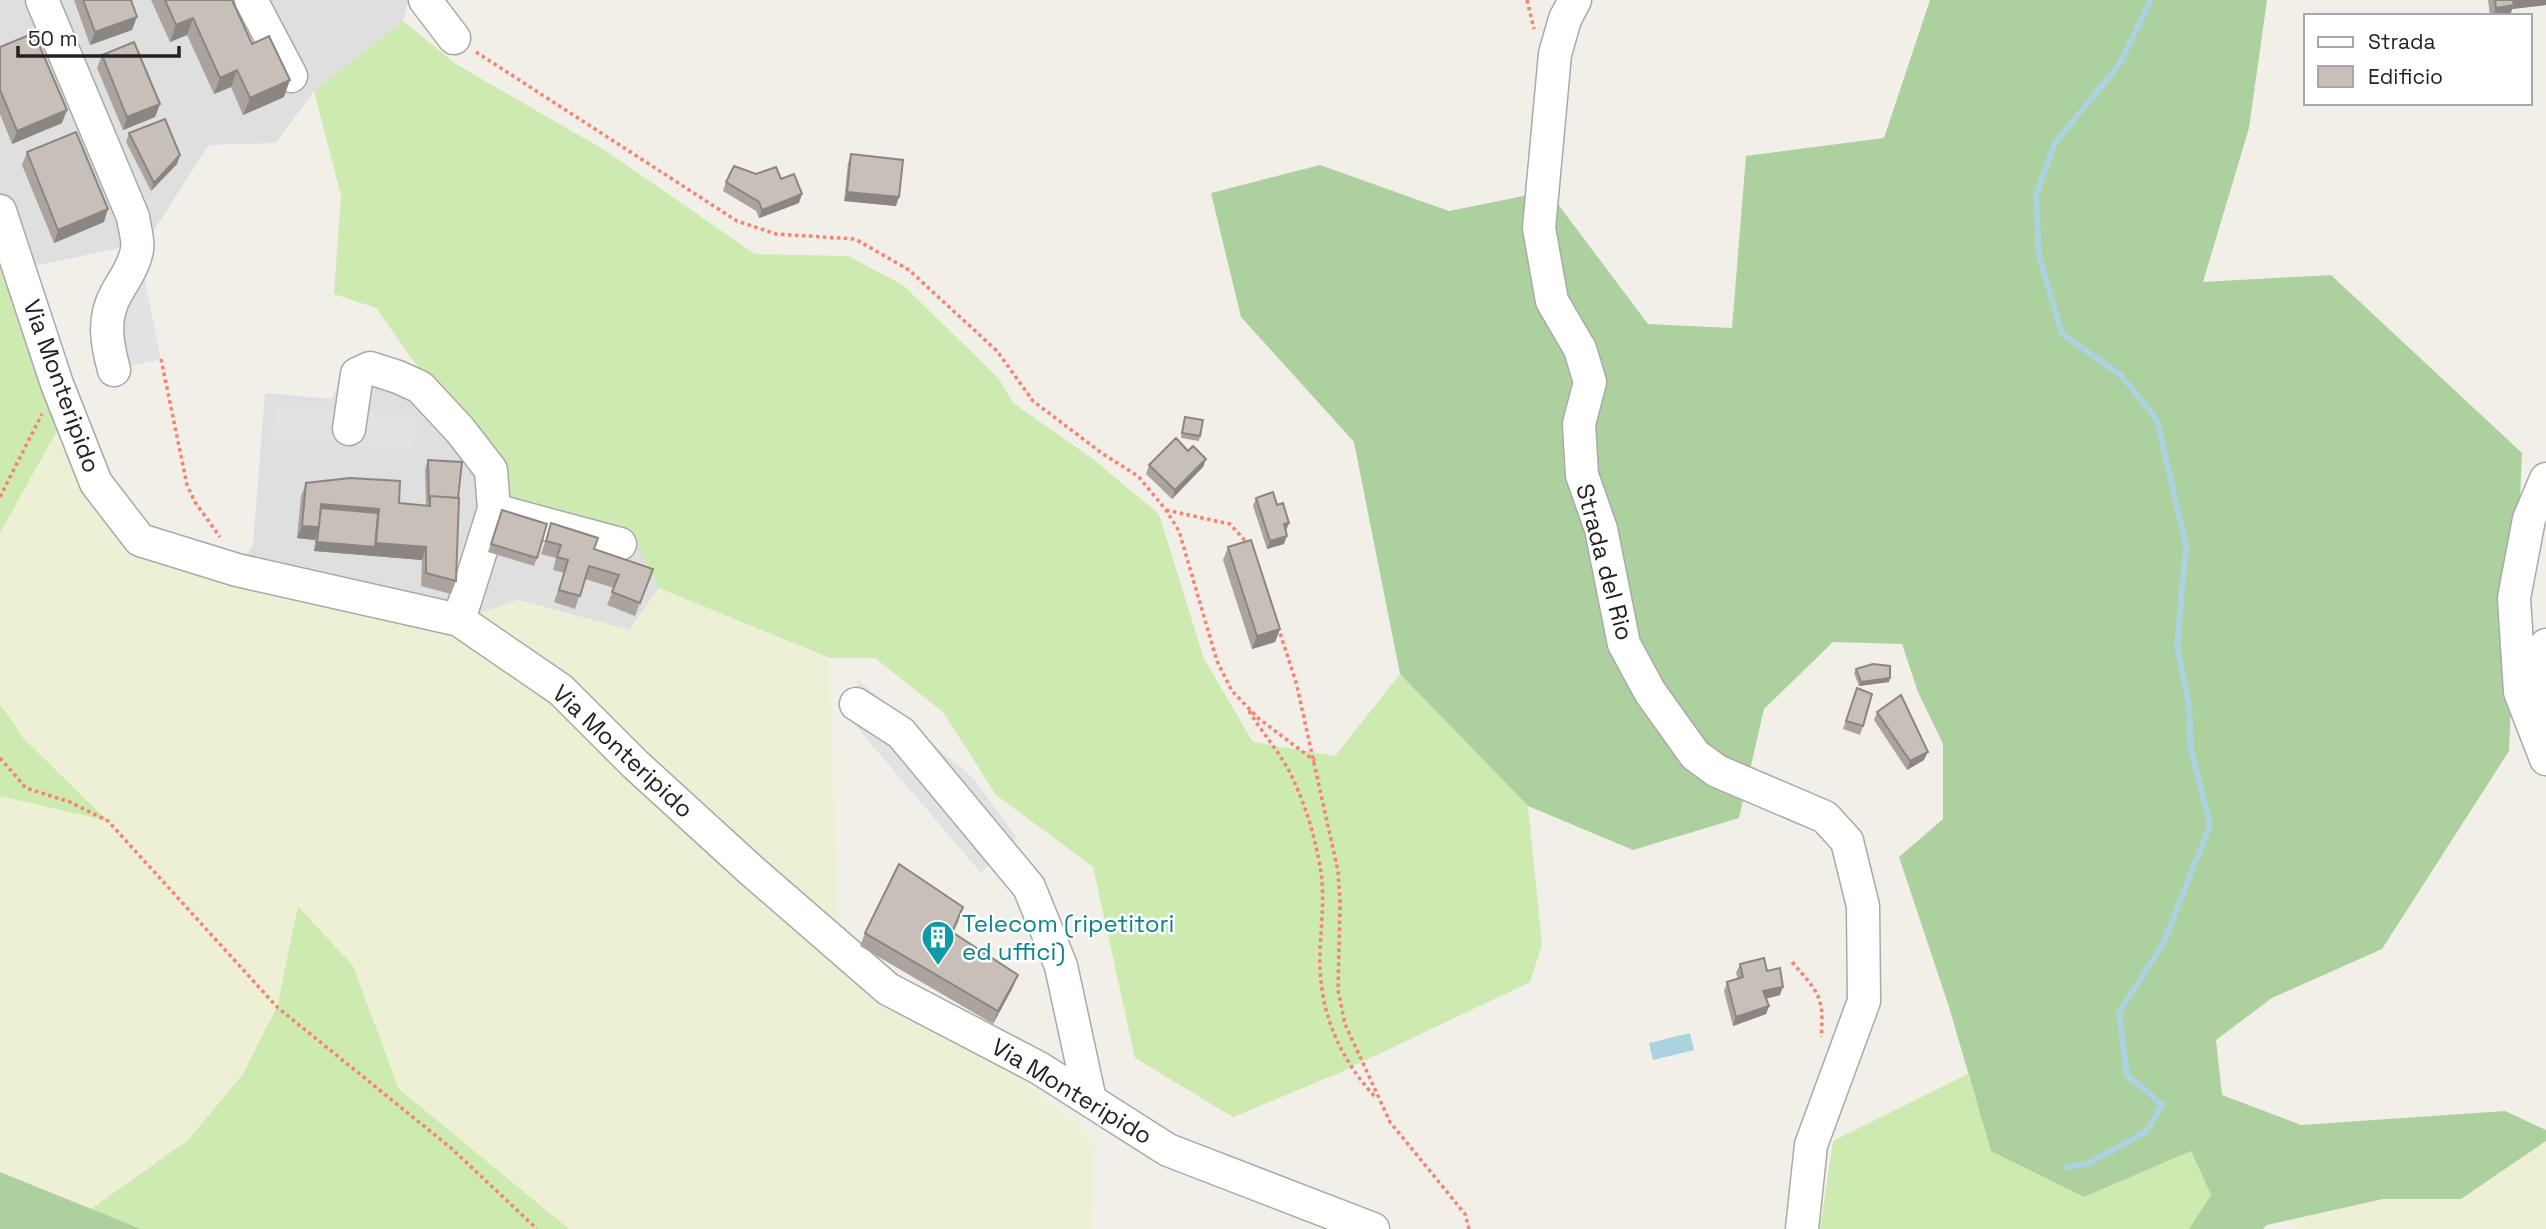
<svg xmlns="http://www.w3.org/2000/svg" width="2546" height="1229" font-family="'Space Grotesk',sans-serif">
	<rect width="100%" height="100%" fill="#f2efe9"/>
	<path fill="#e0dfdf" d="M0,0H409L403,21L314,91L276,143L209,145L146,242L21,269L0,214Z
		M352,362L499,456L509,497L630,532L659,588L629,630L519,600L459,620L237,570L253,545L265,393L331,399Z"/>
	<path fill="#eef0d5" d="M68,411L140,540L459,620L518,600L629,630L659,588L830,658L840,969L883,1002L1007,1066L1096,1140L1091,1229H569L399,1089L353,966L298,906L277,1007L243,1074L188,1140L91,1209L0,1172V796L107,820L23,738L0,704V533Z
		M2546,1141V1229H2297L2292,1219L2383,1199H2461Z"/>
	<path fill="#cdebb0" d="M403,21L456,64L606,151L755,254L848,256L903,285L999,379L1013,403L1093,459L1159,514L1204,659L1253,742L1335,756L1400,674L1528,806L1542,945L1530,982L1339,1073L1233,1117L1135,1058L1093,867L996,795L943,712L875,658H830L659,588L629,532L509,497L499,456L425,377L376,308L334,294L341,196L314,91Z
		M0,221L68,411L0,533Z
		M0,704L23,738L108,821L0,796Z
		M298,906L353,966L399,1089L569,1229H141L91,1209L188,1140L243,1074L277,1007Z
		M1968,1074L1992,1151L2084,1197L2191,1151L2211,1195L2189,1229H1820L1833,1141Z"/>
	<path fill="#add19e" d="M1930,0H2267L2249,128L2203,282L2331,275L2522,453L2509,751L2382,949L2272,998L2216,1040L2222,1095L2301,1125L2505,1111L2546,1130V1141L2461,1199H2383L2267,1225L2263,1229H2189L2211,1195L2191,1151L2084,1197L1991,1151L1949,1007L1899,857L1943,819V744L1918,692L1902,644L1833,642L1764,709L1739,818L1633,850L1528,806L1400,674L1354,442L1241,317L1211,193L1320,165L1449,211L1548,191L1648,324L1732,328L1746,156L1884,138Z
		M0,1172L141,1229H0Z"/>
	<path fill="#e2e2e2" d="M138,247L161,359L114,370L108,348Z
		M276,405L415,417L413,451L273,437Z
		M858,680L974,779L1017,838L981,873L854,724Z"/>
	<path fill="#aad3df" d="M1690,1033L1694,1050L1653,1060L1649,1043Z"/>
	<g fill="none" stroke-linecap="round" stroke-linejoin="round">
		<path stroke="#aad3df" stroke-width="6" d="M2067,1167L2087,1164L2147,1131L2162,1104L2127,1075L2119,1013L2164,942L2210,825L2191,749L2189,705L2177,646L2186,546L2157,420L2121,375L2062,334L2039,256L2036,195L2055,143L2119,65L2151,0"/>
		<defs>
			<path id="minor" d="M42,0L133,217C134,227 139,240 137,250C134,267 124,279 116,294C102,319 107,344 114,370
				M251,0L291,76
				M425,0L454,38
				M1575,0L1565,19L1555,54L1539,228L1552,301L1580,349L1590,382L1579,424L1582,475L1601,529L1624,644L1650,692L1695,755L1717,771L1825,817L1847,841L1863,906L1864,1001L1811,1145L1802,1229
				M0,211L57,384L96,483L140,540L237,570L459,620L561,690L636,765L752,871L888,989L1039,1068L1168,1150L1373,1229
				M349,429L357,374L370,368L398,377L420,387L460,430L491,470L494,509L459,620
				M2546,479L2529,519L2514,598L2520,692L2546,759
				M505,513L620,544
				M856,704L901,733L1029,887L1061,966L1090,1100
				M2544,730L2540,708L2546,645"/>
		</defs>
		<use href="#minor" stroke="#a9a9a9" stroke-width="35"/>
		<path stroke="#fa8072" stroke-width="3.5" stroke-dasharray="3.5 3.5" stroke-linecap="butt" d="M1527,0L1534,29
			M476,52L737,221L776,234L855,239L909,270L997,351L1033,401L1103,454L1138,476L1166,510L1179,531L1217,661L1232,691L1258,718L1315,761
			M161,359L187,485L195,502L220,537
			M0,497L42,414
			M1166,510L1230,524L1248,544
			M1278,627L1296,682L1338,871L1340,903L1338,990L1345,1024L1390,1122L1465,1214L1469,1229
			M1249,711C1261,731 1277,749 1288,769C1303,798 1313,829 1319,861C1327,897 1319,932 1320,968C1322,1019 1342,1061 1376,1098
			M0,758L26,788L70,802L108,821L277,1007L451,1148L537,1229
			M1792,962C1817,991 1825,996 1821,1037"/>
		<use href="#minor" stroke="#fff" stroke-width="32"/>
	</g>
	<path fill="#aba49e" d="M74,0H131L132,30L90,45Z
		M151,0H232L252,44L284,97L243,115L231,87L214,94L187,35L170,42Z
		M2488,0H2546V5L2512,9L2510,16H2490Z
		M0,47L62,123L12,144L0,114Z
		M102,55L160,104L155,117L123,130L97,68Z
		M129,133L180,155L177,164L151,191L126,142Z
		M27,152L104,222L54,243L22,165Z
		M851,154L896,206L844,201L848,163Z
		M756,174L781,179L799,203L759,218L756,211L723,191L726,182Z
		M1185,417L1200,436L1199,441L1181,438Z
		M1188,451L1206,459L1203,467L1172,499L1146,474L1149,465Z
		M428,460L458,498L456,581L451,594L421,586L422,560L314,551L315,540L297,538L301,496L306,483L399,503L426,506L425,469Z
		M1256,498L1286,531L1284,544L1267,549L1253,506Z
		M499,519L537,558L534,566L488,552Z
		M551,523L594,549L653,569L635,616L607,605L614,588L585,579L575,609L554,602L564,573L553,570L556,558L541,554Z
		M1228,547L1280,629L1275,642L1252,649L1223,560Z
		M1856,669L1889,682L1859,686L1854,673Z
		M1857,688L1863,726L1860,735L1843,729Z
		M1877,712L1924,760L1907,770L1874,720Z
		M959,920L953,933L1013,987L993,1024L860,946L865,933Z
		M1740,964L1767,971L1780,995L1766,999L1769,1006L1766,1014L1733,1026L1724,991L1727,982L1738,979L1736,973Z"/>
	<path fill="#8b8681" d="M2511,0H2546V5L2512,9L2510,16H2493L2496,8Z
		M137,17L132,30L90,45L95,32Z
		M193,18L187,35L170,42L176,25Z
		M237,70L231,87L214,94L220,78Z
		M290,80L284,97L243,115L250,98Z
		M160,104L155,117L123,130L127,117Z
		M67,110L62,123L12,144L17,131Z
		M180,155L177,164L151,191L154,183Z
		M847,192L899,197L896,206L844,201Z
		M802,194L799,203L759,218L762,210Z
		M108,209L104,222L54,243L58,230Z
		M1206,459L1203,467L1172,499L1175,490Z
		M321,504L379,509L374,522L319,517Z
		M1289,523L1286,531L1284,524Z
		M302,526L319,527L315,540L297,538Z
		M1287,536L1284,544L1267,549L1270,541Z
		M317,542L375,547L376,543L426,547L422,560L314,551Z
		M1280,629L1275,642L1252,649L1257,636Z
		M1890,678L1889,682L1859,686L1861,682Z
		M1928,752L1924,760L1907,770L1910,761Z
		M1018,975L1013,987L993,1024L998,1011Z
		M1783,987L1780,995L1760,1000L1763,991Z
		M1769,1006L1766,1014L1733,1026L1736,1017Z"/>
	<path fill="#c7bfb8" stroke="#8b8681" stroke-width="2" d="M83,0H131L137,17L95,32Z
		M165,0H232L252,44L269,36L290,80L250,98L237,70L220,78L193,18L176,25Z
		M2495,0H2513L2514,5L2496,8Z
		M34,33L67,110L17,131L0,90V47Z
		M134,42L160,104L127,117L102,55Z
		M165,119L180,155L154,183L129,133Z
		M76,132L108,209L58,230L27,152Z
		M851,154L903,160L899,197L847,192Z
		M734,166L756,174L776,167L781,179L794,174L802,194L762,210L759,202L726,182Z
		M1185,417L1203,420L1200,436L1182,433Z
		M1176,438L1188,451L1193,446L1206,459L1175,490L1149,465Z
		M428,460L462,462L458,498L430,496L429,501Z
		M350,478L400,481L399,503L430,506V496L459,498L456,581L426,573V547L376,543L379,509L321,504L319,527L302,526L306,483Z
		M1273,492L1277,505L1283,503L1289,523L1284,524L1287,536L1270,541L1256,498Z
		M321,508L378,513L375,547L317,542Z
		M502,510L547,524L537,558L491,544Z
		M551,523L598,538L594,549L653,569L640,603L612,592L619,575L589,566L580,596L559,590L568,560L557,557L561,545L546,541Z
		M1251,540L1280,629L1257,636L1228,547Z
		M1873,664L1890,666V678L1861,682L1856,669Z
		M1857,688L1872,694L1863,726L1846,721Z
		M1901,695L1928,752L1910,761L1877,712Z
		M899,864L963,907L952,932L1018,975L998,1011L865,933Z
		M1764,958L1767,971L1780,968L1783,987L1763,991L1769,1006L1736,1017L1727,982L1743,977L1740,964Z"/>
	<defs>
		<symbol id="building-pin" viewBox="-11 -11 22 30"><path d="M0 17L-7.5 6A9.5 9.5 0 1 1 7.5 6Z" fill="#0f9aa8" stroke="#fff"/><path d="M-4-6H4V6H1V3H-1V6H-4ZM-2.5-4.3h1.7v1.8h-1.7ZM.8-4.3h1.7v1.8H.8ZM-2.5-1h1.7V.8h-1.7ZM.8-1h1.7V.8H.8Z" fill="#fff"/></symbol>
	</defs>
	<g fill-rule="evenodd">
		<use href="#building-pin" x="919" y="918" width="38" height="52"/>
	</g>
	<g text-anchor="middle" dominant-baseline="central" stroke-width="5" stroke-linejoin="round" paint-order="stroke">
		<g font-size="24" fill="#222" stroke="#fff">
			<text transform="translate(62 386) rotate(70)">Via Monteripido</text>
			<text transform="translate(1605 562) rotate(75)">Strada del Rio</text>
			<text transform="translate(623 751) rotate(43)">Via Monteripido</text>
			<text transform="translate(1072 1091) rotate(31)">Via Monteripido</text>
		</g>
		<g font-size="24" fill="#0d838f" stroke="#fff" text-anchor="start">
			<text x="962" y="923">Telecom (ripetitori<tspan x="962" dy="28">ed uffici)</tspan></text>
		</g>
	</g>
	<rect x="2304" y="14" width="228" height="91" fill="#ffffff" stroke="#a7a7a7" stroke-width="2"/>
	<rect x="2318" y="37" width="35" height="10" fill="#ffffff" stroke="#a7a7a7" stroke-width="2"/>
	<text x="2368" y="49" font-size="21" fill="#222222">Strada</text>
	<rect x="2318" y="66" width="35" height="21" fill="#c7bfb8" stroke="#a7a7a7" stroke-width="2"/>
	<text x="2368" y="84" font-size="21" fill="#222222">Edificio</text>
	<path d="M18 46v10h161v-10" fill="none" stroke="#222222" stroke-width="3.5"/>
	<text x="28" y="46" font-size="21" fill="#222222" stroke="#ffffff" stroke-width="5" paint-order="stroke">50 m</text>
</svg>
